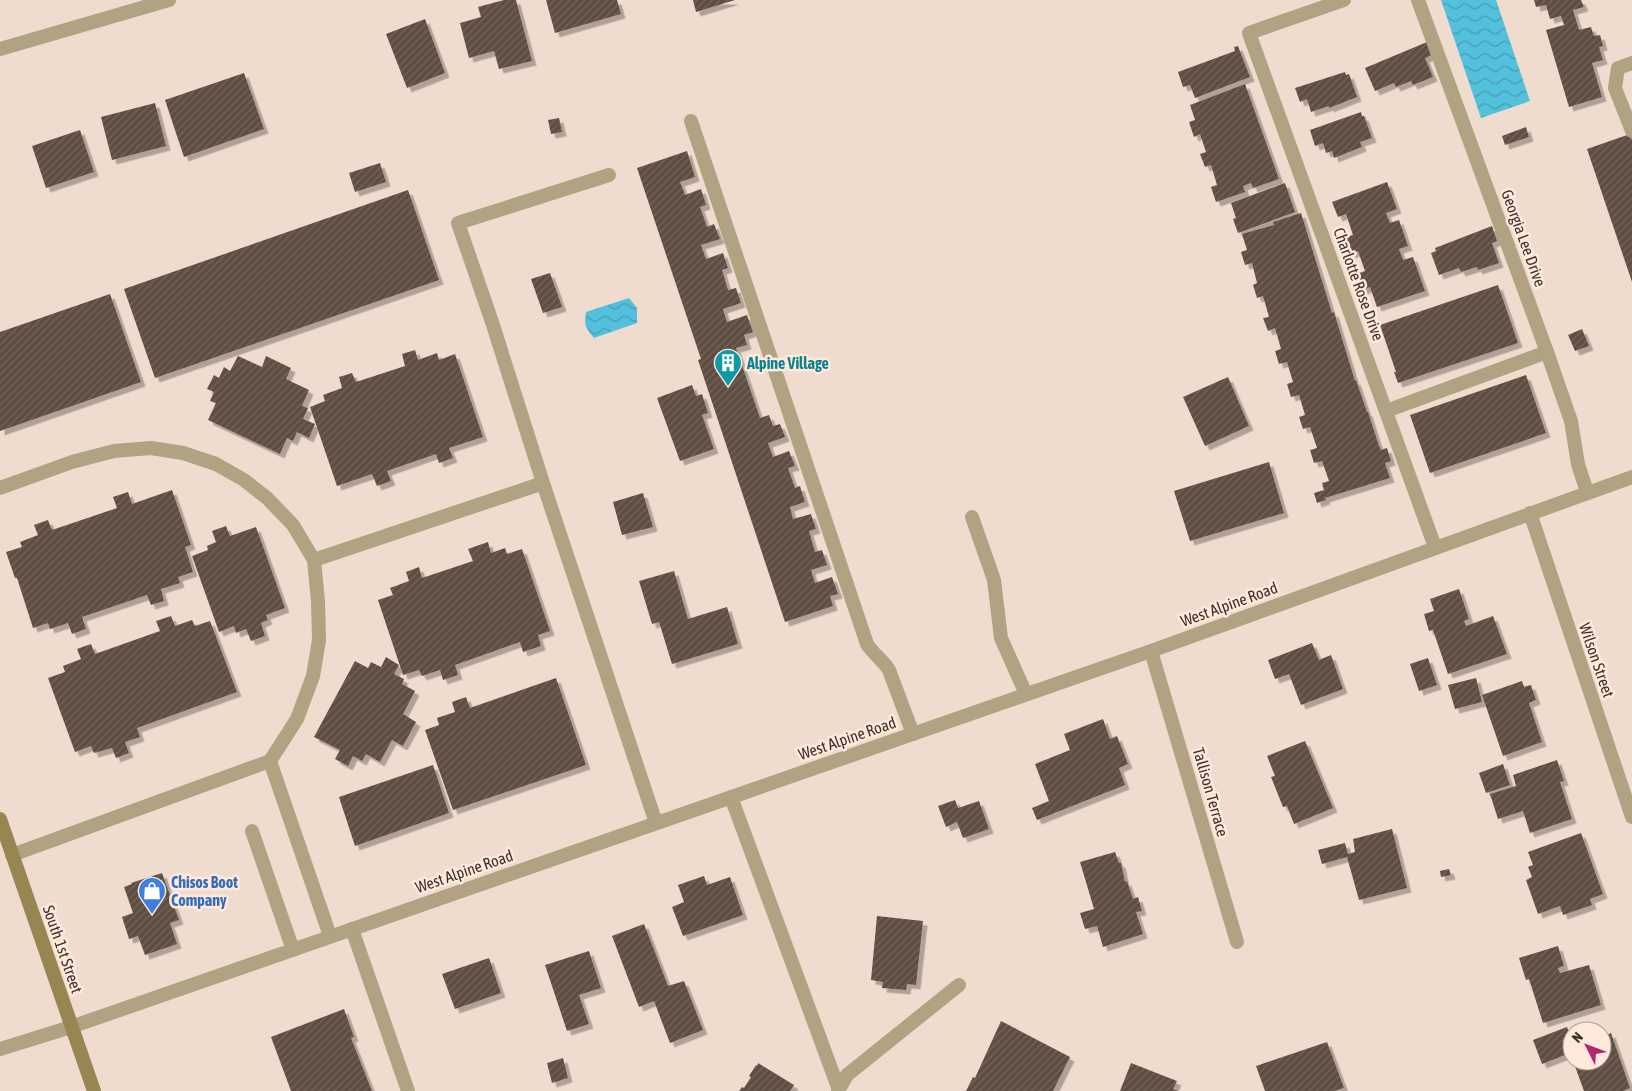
<svg xmlns="http://www.w3.org/2000/svg" width="1632" height="1091" font-family="'Asap Condensed',sans-serif">
	<defs>
		<pattern id="water-waves" width="16" height="10" patternUnits="userSpaceOnUse" patternTransform="scale(1.25)"><rect width="16" height="10" fill="#53c0dc"/><path d="M0 5q4-4 8 0t8 0" fill="none" stroke="#469db3"/></pattern>
		<pattern id="building-hatch" width="6" height="6" patternUnits="userSpaceOnUse" patternTransform="scale(1.25)"><rect width="6" height="6" fill="#5f4e42"/><path d="M-1 1l2-2M0 6l6-6M5 7l2-2" fill="none" stroke="#73655b"/></pattern>
		<filter id="shadow"><feDropShadow dx="4.5" dy="4.5" stdDeviation="0" flood-color="#0004"/></filter>
	</defs>
	<rect width="100%" height="100%" fill="#f0dcce"/>
	<path fill="url(#water-waves)" d="M1441,0H1496L1530,101L1481,118Z
		M629,298L637,308V323L594,338C585,327 584,326 586,312Z"/>
	<path fill="url(#building-hatch)" filter="url(#shadow)" d="M504,0H516L532,61L499,69L494,51L469,58L460,23L481,17L478,7Z
		M546,0H617L621,14L555,33Z
		M693,0H735L696,12Z
		M1534,0H1581L1584,7L1573,10L1579,30L1591,27L1594,36L1600,35L1603,46L1599,47L1603,60L1592,63L1602,97L1569,107L1546,30L1564,25L1561,16L1550,19L1546,5L1536,7Z
		M425,19L445,73L407,88L386,34Z
		M1427,42L1432,55L1425,58L1433,77L1413,85L1411,81L1396,87L1394,83L1375,91L1365,68Z
		M1238,46L1250,77L1195,98L1190,85L1183,87L1178,72L1235,51L1234,47Z
		M1345,72L1346,75L1349,74L1357,97L1329,108V106L1311,112L1307,99L1300,102L1295,88Z
		M244,73L264,129L184,157L165,100Z
		M1245,84L1279,179L1253,188L1251,183L1243,186L1245,192L1216,202L1211,187L1217,185L1211,165L1205,167L1200,154L1206,152L1200,134L1194,137L1189,122L1195,120L1190,105Z
		M155,103L166,146L112,160L101,117Z
		M1361,112L1362,116H1364L1372,138L1360,142L1362,147L1334,158L1332,151L1326,153L1323,143L1315,146L1310,130Z
		M559,118L562,132L551,134L548,120Z
		M1526,127L1529,137L1505,145L1502,136Z
		M80,130L94,172L46,188L32,146Z
		M1630,134L1632,140V282L1587,149Z
		M687,151L695,177L680,182L685,195L701,189L706,205L700,207L707,227L714,224L720,239L701,245L706,259L723,253L728,268L722,270L728,290L736,288L741,303L723,309L727,322L747,315L753,332L744,335L747,345L736,348L760,418L769,415L773,426L780,424L785,437L768,443L773,457L789,451L795,466L788,468L795,488L800,486L805,502L790,507L793,519L811,514L816,529L809,531L815,552L822,550L827,565L811,570L815,583L832,577L838,594L830,596L833,606L785,622L698,360L701,359L637,168Z
		M380,163L386,182L355,192L349,173Z
		M1387,182L1397,209L1386,213L1390,223L1399,220L1408,246L1399,249L1403,260L1413,257L1425,291L1377,307L1370,287L1363,290L1357,274L1365,271L1358,251L1351,254L1346,237L1353,235L1346,214L1338,217L1332,202Z
		M1285,183L1295,212L1238,233L1233,219L1236,218L1231,203Z
		M408,190L439,280L155,378L124,289Z
		M1301,213L1332,313L1334,312L1355,381L1356,380L1367,412H1368L1379,446L1381,450L1387,448L1391,461L1385,463L1390,478L1325,498L1326,500L1317,503L1314,493L1324,490L1322,483L1329,481L1322,461L1314,463L1310,450L1317,448L1310,427L1303,429L1299,417L1305,415L1299,395L1291,397L1287,384L1293,382L1287,362L1279,364L1275,351L1281,349L1275,328L1268,331L1263,318L1269,317L1263,296L1257,298L1253,285L1257,283L1252,263L1245,265L1241,252L1247,250L1242,234L1274,225L1273,222Z
		M1492,226L1497,241L1492,243L1499,263L1478,270L1477,267L1461,272L1459,268L1439,275L1431,253L1436,251L1435,248Z
		M550,273L562,307L543,313L531,279Z
		M1498,285L1518,343L1398,383L1394,372H1396L1380,325Z
		M110,294L141,382L0,431V332Z
		M1582,329L1589,346L1575,351L1568,335Z
		M415,350L418,360L437,353L439,360L455,354L483,437L449,448L453,458L439,463L436,454L387,471L391,481L377,486L372,474L337,486L310,407L325,401L323,395L342,388L339,377L352,373L356,382L405,366L402,354Z
		M238,356L262,367L266,356L291,368L286,379L309,390L302,406L308,408L303,419L315,424L309,438L297,432L293,441L287,438L280,454L208,420L216,403L210,401L214,392L207,389L214,375L219,378L224,367L230,371Z
		M1526,375L1546,433L1430,473L1410,415Z
		M1228,377L1249,426L1205,446L1183,397Z
		M692,385L696,396L702,394L708,413L702,415L714,449L680,461L657,398Z
		M1269,462L1284,513L1190,541L1174,491Z
		M172,490L191,545L185,547L193,572L178,577L180,583L161,589L164,601L151,605L147,595L82,617L86,629L72,634L68,623L50,629L48,623L33,628L17,578H15L6,552L22,547L20,542L38,535L34,525L48,520L52,530L117,508L113,497L128,492L132,504Z
		M643,493L653,527L622,535L613,502Z
		M226,526L230,536L256,527L285,608L266,615L268,620L261,623L265,636L251,641L246,629L236,633L234,626L219,632L192,556L208,550L207,546L216,542L212,531Z
		M488,542L491,553L505,548L507,554L522,549L550,631L538,635L541,646L523,652L520,642L455,665L458,675L443,680L440,670L422,676L419,670L403,675L378,600L393,595L390,588L409,581L406,572L419,567L422,578L473,561L468,549Z
		M674,571L688,619L727,607L738,644L672,664L659,622L652,624L639,581Z
		M1459,589L1469,619L1464,621L1466,626L1493,616L1507,654L1448,674L1433,630L1429,631L1424,614L1434,611L1430,599Z
		M171,616L175,626L192,620L195,626L210,621L237,692L137,728L140,737L125,742L129,753L116,758L112,748L94,753L91,746L75,752L48,678L65,672L63,666L81,659L77,649L91,644L95,654L160,631L156,621Z
		M1312,643L1319,660L1331,655L1343,689L1301,705L1289,674L1275,679L1268,660Z
		M386,657L399,665L394,674L404,679L402,684L415,691L403,714L416,722L403,746L392,740L380,762L366,754L362,761L353,756L348,766L335,759L340,750L314,737L355,661L368,668L371,662L381,667Z
		M1428,658L1437,685L1419,691L1410,664Z
		M556,678L586,765L453,810L425,730L439,725L437,718L455,712L452,702L466,697L470,708Z
		M1476,678L1482,702L1455,709L1448,685Z
		M1522,681L1524,687L1531,685L1536,700L1529,703L1542,742L1503,756L1482,695Z
		M1103,719L1110,739L1117,736L1128,764L1119,768L1125,785L1037,820L1032,808L1049,801L1035,764L1070,750L1064,734Z
		M1305,741L1333,808L1294,824L1287,806L1283,807L1271,777L1275,776L1267,756Z
		M1557,760L1564,781L1560,782L1572,819L1530,833L1523,811L1498,819L1490,794L1516,786L1513,775Z
		M1503,764L1510,785L1486,793L1479,773Z
		M433,765L449,813L355,846L339,797Z
		M955,800L958,808L979,801L989,829L963,838L957,822L946,827L938,806Z
		M1392,829L1407,888L1359,900L1347,857L1322,864L1318,850L1345,843L1348,854L1355,852L1353,839Z
		M1581,833L1603,894L1590,899L1592,905L1563,915L1560,906L1538,914L1526,880L1532,877L1528,867L1533,865L1528,852Z
		M1115,852L1119,863H1121L1125,882L1127,881L1133,899L1138,897L1142,911L1136,912L1143,934L1103,947L1097,926L1085,929L1080,913L1094,909L1080,862Z
		M1449,869L1451,875L1441,877L1440,871Z
		M162,873L179,920L170,923L177,944L145,955L138,936L129,939L122,917L133,913L124,887L132,884L131,883Z
		M704,876L707,885L730,877L743,915L683,936L672,907L684,902L678,885Z
		M877,916L923,921L916,985L907,984L906,990L882,988L883,982L871,980Z
		M644,924L668,986L684,981L703,1030L670,1043L654,1001L639,1007L612,936Z
		M1558,946L1564,966L1558,968L1560,973L1589,965L1601,1005L1543,1023L1529,979L1526,980L1519,958Z
		M589,951L601,988L579,995L589,1024L567,1031L545,965Z
		M489,958L501,993L455,1009L442,974Z
		M344,1009L354,1037L351,1038L372,1091H291L271,1037Z
		M1001,1021L1070,1057L1053,1091H966L973,1077L975,1078Z
		M1567,1027L1572,1041V1058L1570,1053L1542,1064L1533,1040Z
		M1611,1033L1630,1088L1623,1091H1584L1573,1061H1602V1037Z
		M1327,1042L1344,1088L1334,1091H1265L1256,1066Z
		M563,1058L568,1078L552,1083L547,1063Z
		M758,1063L794,1085L790,1091H739L742,1087L744,1088L751,1077L749,1076L756,1065L757,1066Z
		M1131,1063L1177,1081L1173,1089L1178,1091H1120Z"/>
	<g fill="none" stroke-linecap="round" stroke-linejoin="round">
		<path stroke="#afa382" stroke-width="14" d="M1632,63L1618,68L1615,88L1632,131
			M691,121L867,644C873,654 883,660 889,670L913,734
			M1386,411L1547,352
			M543,483L656,823
			M0,488L72,462L114,451L151,448L183,453L216,464L244,480L267,498L293,525L314,560L318,601L319,640L313,676L297,719L270,761L12,855
			M972,517L994,580L1001,638L1026,694
			M314,560L543,483L493,325L458,223L609,175
			M270,761L330,936
			M731,797L839,1090
			M252,831L293,950
			M352,929L408,1091
			M0,1049L71,1027
			M838,1091L847,1075L959,985"/>
		<path stroke="#afa382" stroke-width="14" d="M1344,0L1249,33L1435,547
			M1418,0L1547,352L1571,421L1578,464L1587,492
			M1530,513L1632,817
			M1151,651L1237,942
			M71,1027L1151,651L1632,477"/>
		<path stroke="#afa382" stroke-width="14" d="M0,49L169,0"/>
		<path stroke="#978552" stroke-width="14" d="M0,819L94,1091"/>
	</g>
	<defs>
		<symbol id="building-pin" viewBox="-11 -11 22 30"><path d="M0 17L-7.5 6A9.5 9.5 0 1 1 7.5 6Z" fill="#0f9aa8" stroke="#fee9db"/><path d="M-4-6H4V6H1V3H-1V6H-4ZM-2.5-4.3h1.7v1.8h-1.7ZM.8-4.3h1.7v1.8H.8ZM-2.5-1h1.7V.8h-1.7ZM.8-1h1.7V.8H.8Z" fill="#fff"/></symbol>
		<symbol id="shop-pin" viewBox="-11 -11 22 30"><path d="M0 17L-7.5 6A9.5 9.5 0 1 1 7.5 6Z" fill="#3f7fe0" stroke="#fee9db"/><path d="M-5-2.5h2.3a2.7 3.5 0 0 1 5.4 0H5L5.5 6h-11ZM-1.5-2.5h3a1.5 2.3 0 0 0-3 0Z" fill="#fff"/></symbol>
	</defs>
	<g fill-rule="evenodd">
		<use href="#building-pin" x="712" y="347" width="32" height="43"/>
		<use href="#shop-pin" x="136" y="875" width="32" height="43"/>
	</g>
	<g text-anchor="middle" dominant-baseline="central" stroke-width="5" stroke-linejoin="round" paint-order="stroke">
		<g font-size="16" fill="#39322c" stroke="#fee9db">
			<text transform="translate(1524 238) rotate(70)">Georgia Lee Drive</text>
			<text transform="translate(1359 284) rotate(70)">Charlotte Rose Drive</text>
			<text transform="translate(1229 604) rotate(-20)">West Alpine Road</text>
			<text transform="translate(1597 660) rotate(71)">Wilson Street</text>
			<text transform="translate(847 738) rotate(-19)">West Alpine Road</text>
			<text transform="translate(1211 792) rotate(74)">Tallison Terrace</text>
			<text transform="translate(464 871) rotate(-19)">West Alpine Road</text>
			<text transform="translate(63 949) rotate(71)">South 1st Street</text>
		</g>
		<g font-size="16" font-weight="bold" fill="#0d838f" stroke="#fee9db" text-anchor="start">
			<text x="747" y="363">Alpine Village</text>
		</g>
		<g font-size="16" font-weight="bold" fill="#366cbe" stroke="#fee9db" text-anchor="start">
			<text x="171" y="882">Chisos Boot<tspan x="171" dy="18">Company</tspan></text>
		</g>
	</g>
	<g transform="translate(1587 1046) rotate(312)"><circle r="24" fill="#fee9db" stroke="#afa095"/>
	<path d="M0-4L9 19L0 12L-9 19Z" fill="#ad2971"/>
	<text y="-8" font-size="14" font-weight="bold" text-anchor="middle" fill="#39322c">N</text>
	</g>
</svg>
